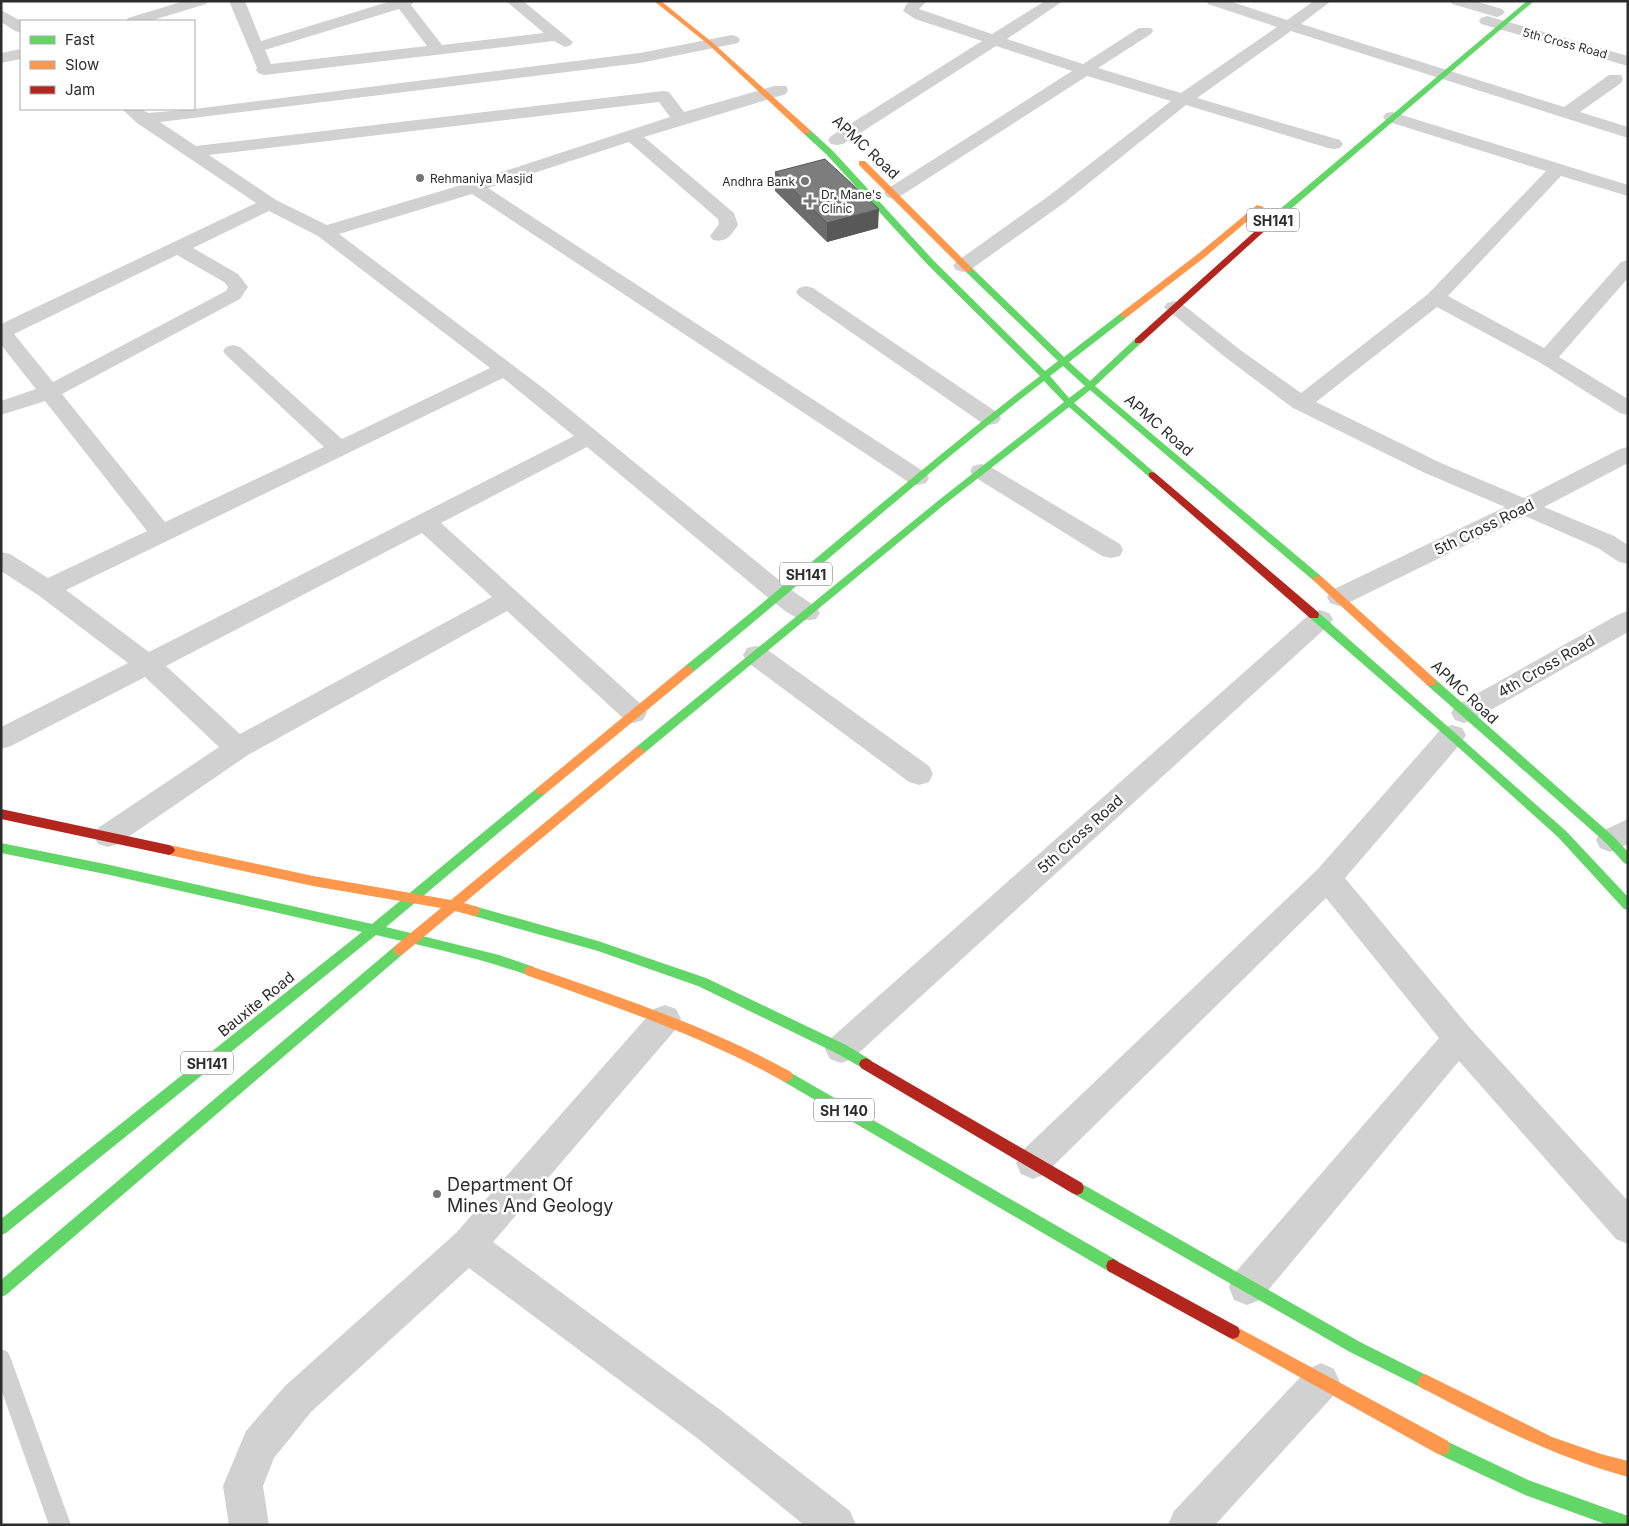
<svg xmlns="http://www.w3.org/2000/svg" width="1629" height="1526" font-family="Inter,sans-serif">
	<rect width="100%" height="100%" fill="#fff"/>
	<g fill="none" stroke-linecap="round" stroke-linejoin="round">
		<path fill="#d1d1d1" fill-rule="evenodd" d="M1,1349L8,1352L11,1359L71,1525H49L1,1389Z"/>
		<path fill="#d1d1d1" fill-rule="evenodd" d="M184,1H208L206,4L150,21H126L128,18Z
			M229,1H245L261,41L391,1H415L411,5L442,45L544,33L506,1H523L573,42L571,45L565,47L554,41L264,75L258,73L256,70L257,68ZM399,9L427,46L271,64L265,50Z
			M910,1H927L919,9L992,34L1045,1H1063L1007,39L1083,64L1139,28H1151L1153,31L1151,34L1098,68L1181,93L1277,27L1208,4L1206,1H1229L1287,20L1314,1H1331L1301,24L1564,107L1609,75H1621L1623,79L1621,83L1580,112L1628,127V138L1291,31L1197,98L1340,140L1343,144L1340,148L1334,149L1328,148L1186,105L1064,203L970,270L963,272L956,270L953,266L956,262L1050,195L1171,101L1087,76L899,197L893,199L887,197L884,193L887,189L1072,71L996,46L843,144L837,145L831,144L828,140L831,136L982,41L915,19L903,11L906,5Z
			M1450,1H1475L1502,9L1505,12L1502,15L1497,17L1452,4Z
			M1,10L21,21V33L15,31L1,22Z
			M1487,16L1628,56V66L1481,24L1479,21L1481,18Z
			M732,35L738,37L740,40L738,43L640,63L160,122L196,146L663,91L669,92L684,112L774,86H786L788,90L786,94L644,137L734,213L738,225C731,235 727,243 713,240L710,236L719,224L718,219L629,142L488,188L926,473L929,478L926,483L918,485L910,483L472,194L339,234L547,391L790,589L816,607L820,613L816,619C798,624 786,611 772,601L587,447L441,523L643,706L647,713L643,720L634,723L625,720L507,611L248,755L118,844L108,847L98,844L94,836L98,828L219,747L145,677L11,746L1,749V727L128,663L38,595L1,571V552L10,554L48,578L147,531L45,401L1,415V401L36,389L1,345V324L256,203L137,123L122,109H141L148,113L194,109L640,53ZM659,102L670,117L468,183L327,225L276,200L209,155ZM269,211L318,236L490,368L342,439L240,347L233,345L226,347L223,351L226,355L324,447L165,522L62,394L240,299L248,287L238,274L193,248ZM177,255L224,282L228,287L226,291L53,382L14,334ZM503,378L574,436L149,652L66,590ZM422,533L492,597L240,734L166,666Z
			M21,49V59L1,63V53Z
			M1392,112L1628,185V196L1561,176L1448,296L1544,348L1621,262L1628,260V278L1559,357L1628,399V415L1620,413L1539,362L1437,307L1316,402L1441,463L1524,498L1620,449L1628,447V463L1544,507L1614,536L1628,545V564L1619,562L1598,548L1525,516L1348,603L1339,606L1330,603L1327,597L1330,591L1505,507L1425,473L1293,408L1225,357L1164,307L1167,303L1174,301L1181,303L1239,349L1301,393L1428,294L1546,171L1386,121L1383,117L1386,113Z
			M806,286L813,288L998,413L1001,418L998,423L990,425L982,423L799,296L796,292L799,288Z
			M981,464L989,466L1120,544L1123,550L1120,556L1111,558L1102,556L973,476L970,471L973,466Z
			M1320,610L1329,613L1333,619L1329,625L852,1059L841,1063L830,1059L825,1049L830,1039L1311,613Z
			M1628,611V632L1473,720L1464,723L1455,720L1451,713L1455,706L1619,614Z
			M756,646L765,648L929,766L933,774L929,782L919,785L909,782L747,662L743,655L747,648Z
			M1452,725L1462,728L1466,735L1462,742L1345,878L1470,1028L1628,1201V1244L1616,1239L1459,1061L1260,1300L1247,1305L1234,1300L1229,1287L1234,1274L1439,1038L1326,898L1045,1174L1033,1179L1021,1174L1016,1163L1021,1152L1317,870L1442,728Z
			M1628,819V844L1610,852L1600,848L1596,840L1600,832Z
			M665,1005L676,1009L681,1019L676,1029L493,1242L723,1412L850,1511L856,1525H804L697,1438L469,1268L311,1412L274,1458L263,1486L269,1525H229L223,1486L246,1431L285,1386L456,1233L654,1009Z
			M1321,1363L1334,1369L1340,1382L1334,1395L1215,1525H1168L1174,1511L1308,1369Z"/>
		<path fill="#63d668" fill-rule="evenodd" d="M1527,1H1534L1279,219H1273V215Z
			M803,129H809L833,151L934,261L1045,371L1058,361L965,271V267H971L1064,357L1121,313H1127V317L1069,362L1090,381L1135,339H1141V343L1095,386L1322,577L1323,579L1322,581H1314L1090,390L1074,403L1155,473V477H1149L1069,407L945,504L643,754H635L633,751L635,748L939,500L1064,402L1044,381C923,474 810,577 692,673H684L683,670L684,667C804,571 918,469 1040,376L928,265L827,155L803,133ZM1063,366L1085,386L1069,398L1050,376Z
			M1314,611L1318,612L1566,831L1628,897V910L1624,909L1558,837L1448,738L1310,618L1309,615L1310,612Z
			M1431,678L1435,679L1614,837L1628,852V865L1624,863L1606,843L1427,685L1426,682L1427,679Z
			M541,787L545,788L547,791L545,794L386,927L499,955L534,967L536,971L534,975L530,976C480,958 428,947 376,935L6,1233L1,1235V1219L362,932L110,875L1,853V843L110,865L372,924L537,788Z
			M474,906L598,941L706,978L846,1045L871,1060L873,1064L871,1068L866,1070L836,1053L698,986L598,951L470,915L468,911L470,907Z
			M399,945L403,946L405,950L403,954L6,1295L1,1297V1280L395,946Z
			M786,1070L1118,1261L1120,1266L1118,1271L1113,1273L1108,1271L781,1080L779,1076L781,1072Z
			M1077,1181L1360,1342L1430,1377L1433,1382L1430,1387L1425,1390L1420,1387L1350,1352L1072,1193L1070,1188L1072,1183Z
			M1442,1439L1528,1480L1628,1516V1525H1608L1525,1495L1436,1453L1434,1447L1436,1441Z"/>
		<path fill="#ff974d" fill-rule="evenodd" d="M654,1H661L713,43L809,129V133H803L709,45Z
			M859,161H865L971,267V271H965L859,165Z
			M1257,205L1264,207L1205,257L1127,317H1121V313L1199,253Z
			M1318,576L1322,577L1435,679L1436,682L1435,685H1427L1314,581L1313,579L1314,577Z
			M688,666L692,667L693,670L692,673L545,794H537L535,791L537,788L684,667Z
			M639,747L645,751L643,754L464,903L478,907L480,911L478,915L474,916L455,911L403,954L399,955L395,954L393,950L395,946L441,908L313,886L169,855L165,853L163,850L165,847L169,845L313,876L451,900L635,748Z
			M530,966C619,997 708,1026 791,1072L793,1076L791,1080L786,1082L781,1080C700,1035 613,1006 526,975L524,971L526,967Z
			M1233,1325L1448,1441L1450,1447L1448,1453L1442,1455L1436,1453L1228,1337L1226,1332L1228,1327Z
			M1425,1374L1552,1437L1601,1454L1628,1461V1477C1554,1457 1487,1422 1420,1387L1417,1382L1420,1377Z"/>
		<path fill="#b3261e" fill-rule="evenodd" d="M1273,215L1280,217L1141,343H1135V339Z
			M1152,472L1155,473L1318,612L1319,615L1318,618H1310L1149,477V473Z
			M1,809L169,845L173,847L175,850L173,853L169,855L1,819Z
			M866,1058L1082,1183L1084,1188L1082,1193L1077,1195L1072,1193L861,1068L859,1064L861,1060Z
			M1113,1259L1238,1327L1240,1332L1238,1337L1233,1339L1228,1337L1108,1271L1106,1266L1108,1261Z"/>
	</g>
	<path fill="#6c6c6c" d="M775,172L878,228L827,242L775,191Z"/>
	<path fill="#585858" d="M879,209L878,228L827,242V223Z"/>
	<path fill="#7d7d7d" stroke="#585858" d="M825,159L879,209L827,223L775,172Z"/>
	<g fill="#767676" stroke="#fff" stroke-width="2">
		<circle cx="420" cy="178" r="5"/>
		<circle cx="805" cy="181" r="5"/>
		<path d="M807.5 193.5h5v5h5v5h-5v5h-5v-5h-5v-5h5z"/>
		<circle cx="437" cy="1194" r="5"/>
	</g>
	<g text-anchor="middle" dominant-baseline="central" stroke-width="5" stroke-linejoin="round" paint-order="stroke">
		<g font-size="12" fill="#2c2c2c" stroke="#fff">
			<text transform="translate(1565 43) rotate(15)">5th Cross Road</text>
		</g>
		<g font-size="12" fill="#2c2c2c" stroke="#fff" text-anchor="start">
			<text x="430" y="178">Rehmaniya Masjid</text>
			<text x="795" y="181" text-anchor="end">Andhra Bank</text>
			<text x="821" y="194">Dr. Mane's<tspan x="821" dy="14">Clinic</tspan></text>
		</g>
		<g fill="#fff" stroke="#6b6b6b" stroke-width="1">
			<rect x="1247" y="208.5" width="52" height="23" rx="4"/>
			<rect x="780" y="562.5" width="52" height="23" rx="4"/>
			<rect x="181" y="1051.5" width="52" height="23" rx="4"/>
			<rect x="814" y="1098.5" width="60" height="23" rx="4"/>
		</g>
		<g font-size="14" font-weight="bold" fill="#2c2c2c">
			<text x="1273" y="220">SH141</text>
			<text x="806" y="574">SH141</text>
			<text x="207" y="1063">SH141</text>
			<text x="844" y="1110">SH 140</text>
		</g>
		<g font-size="15" fill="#2c2c2c" stroke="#fff">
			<text transform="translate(866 147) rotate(43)">APMC Road</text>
			<text transform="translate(1159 425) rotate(41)">APMC Road</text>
			<text transform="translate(1484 527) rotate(-26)">5th Cross Road</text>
			<text transform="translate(1546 666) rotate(-30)">4th Cross Road</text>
			<text transform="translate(1465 692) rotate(43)">APMC Road</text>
			<text transform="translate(1080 834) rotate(-42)">5th Cross Road</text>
			<text transform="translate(256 1004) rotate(-39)">Bauxite Road</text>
		</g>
		<g font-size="18" fill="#2c2c2c" stroke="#fff" text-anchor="start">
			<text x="447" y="1184">Department Of<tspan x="447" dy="21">Mines And Geology</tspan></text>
		</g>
	</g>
	<rect width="1629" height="1526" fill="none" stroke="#2c2c2c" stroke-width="5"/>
	<rect x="20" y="20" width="175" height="90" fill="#ffffff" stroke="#ababab"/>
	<rect x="30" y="36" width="25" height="8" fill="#63d668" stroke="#ababab"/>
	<text x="65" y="45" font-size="15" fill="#2c2c2c">Fast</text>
	<rect x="30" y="61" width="25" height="8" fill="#ff974d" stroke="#ababab"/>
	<text x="65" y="70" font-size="15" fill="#2c2c2c">Slow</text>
	<rect x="30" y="86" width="25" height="8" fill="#b3261e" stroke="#ababab"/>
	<text x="65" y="95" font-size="15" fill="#2c2c2c">Jam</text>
</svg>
